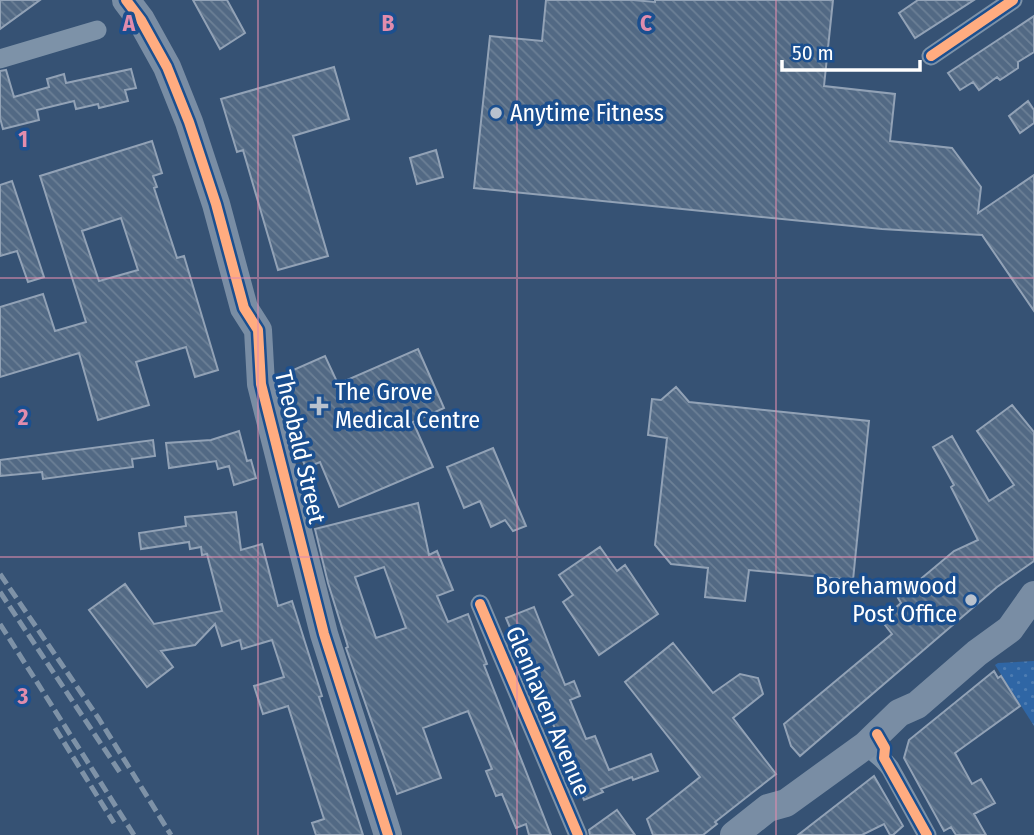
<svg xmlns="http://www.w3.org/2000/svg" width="1034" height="835" font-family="'Fira Sans Condensed',sans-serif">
	<defs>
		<pattern id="park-dots" width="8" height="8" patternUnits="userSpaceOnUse" patternTransform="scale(1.75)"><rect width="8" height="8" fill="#2f66a5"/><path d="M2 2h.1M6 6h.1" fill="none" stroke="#4e7db2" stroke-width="1.8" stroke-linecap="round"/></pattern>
		<pattern id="building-back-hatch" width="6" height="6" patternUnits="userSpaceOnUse" patternTransform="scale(1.75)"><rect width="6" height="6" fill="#526984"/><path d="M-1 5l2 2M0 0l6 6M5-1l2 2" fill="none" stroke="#6c8096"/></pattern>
	</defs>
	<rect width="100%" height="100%" fill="#365274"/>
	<path fill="url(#park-dots)" d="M1034,661V726L995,665L998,663Z"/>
	<path fill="url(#building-back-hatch)" stroke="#92a2b6" stroke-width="2" fill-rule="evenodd" d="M0,0H40L0,29Z
		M193,0H227L245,33L220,49Z
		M546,0H633L655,2V0H833L824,86L895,94L890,141L952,148L981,187L978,213L1034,175V311L982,235L882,229L474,188L490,36L542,41Z
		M918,0H974L915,38L899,13Z
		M1034,16V52L1018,62V68L1000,80L997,77L979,90L973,82L960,90L948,73Z
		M334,67L349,119L293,136L328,256L278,270L243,150L237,152L221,99Z
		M131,69L136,88L125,90L128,101L99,108L98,104L76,109L74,101L37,110L39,120L3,129L0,118V71L6,70L14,97L49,87L47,79L64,74L66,83Z
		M1028,101L1034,110V123L1020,133L1009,116Z
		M152,141L162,173L153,176L157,187L154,188L177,258L184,256L218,370L195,377L186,347L136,362L149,405L98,420L79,353L0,377V307L43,294L55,331L86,322L40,176ZM121,218L138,270L99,281L82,231Z
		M436,150L443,177L417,184L410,158Z
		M12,181L44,277L28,282L17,251L0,256V185Z
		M418,349L444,408L413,422L433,467L339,507L320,462L306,468L294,440L298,438L290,418L295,416L286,396L291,394L282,375L325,356L338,384Z
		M676,387L689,402L869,421L853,580L749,570L745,601L705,597L708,568L671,564L655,545L667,438L648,435L652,399L661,400Z
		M1012,405L1034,432V561L997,587L800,756L791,746L784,724L892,634L881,620L901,603L898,598L954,551L978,540L951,487L954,485L933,447L952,436L989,501L1014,485L977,431Z
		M239,431L247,461L251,460L256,478L234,485L229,466L218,469L216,461L169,468L166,443L211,440Z
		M153,440L155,456L132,459L133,467L43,479L42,472L0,476V460Z
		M493,448L526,526L513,531L505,520L491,527L480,501L464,508L447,467Z
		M418,503L429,555L437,551L453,590L437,596L448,622L468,614L487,664L484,665L551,835H529L526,824L516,828L502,794L496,796L486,771L492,769L468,711L423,728L441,778L397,794L346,648L348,647L328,583L315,529ZM384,567L406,628L376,638L355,577Z
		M236,512L241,550L262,544L278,606L292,601L322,696L319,697L363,835H316L312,823L324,819L288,706L263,714L254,686L284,677L272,640L242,649L240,640L222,646L215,624L195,645L161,651L173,667L147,687L89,610L125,584L154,624L222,611L207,554L202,555L201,547L190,549L189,542L141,549L139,533L186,526L185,517Z
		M600,547L617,571L625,565L658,614L599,655L563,602L573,595L559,575Z
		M534,607L565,685L574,681L580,696L570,700L586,739L595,736L609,770L651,754L658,771L633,780L632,777L601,789L603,792L584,800L540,692L537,693L506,618Z
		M673,643L713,693L740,674L758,678L763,694L733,718L776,774L715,822L717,824L703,835H653L647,819L700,777L625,682Z
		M994,671L998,678L1001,676L1020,706L955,753L972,784L981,779L995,803L974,814L986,835H956L951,827L944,831L904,758L909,740Z
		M874,776L903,826L893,835H890L884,824L862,835H798Z
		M617,810L635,835H590L589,830Z"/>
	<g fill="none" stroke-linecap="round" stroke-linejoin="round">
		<path stroke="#7d92a8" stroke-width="19" d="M931,56L1013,0
			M0,59L97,30
			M480,604L578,835
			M866,745C874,753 883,758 890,768L927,835"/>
		<path stroke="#798da4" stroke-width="28" d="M126,0L141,20L167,67L189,122L216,204L244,308L258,330L261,384L324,634L388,835
			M734,835L768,808L786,803L866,745L899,713L917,705L977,653L1010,629L1034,595"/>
		<path stroke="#7e92a7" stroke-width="5" stroke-dasharray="12 5" stroke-linecap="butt" d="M0,574L99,719L171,835
			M0,592L121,774
			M0,624L134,835
			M55,728L114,823"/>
		<defs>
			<path id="cycleway" d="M126,0L141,20L167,67L189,122L216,204L244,308L258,330L261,384L324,634L388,835
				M931,56L1013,0
				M480,604L578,835
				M877,734L885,748L884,758L927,835"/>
		</defs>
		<use href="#cycleway" stroke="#1b4f8f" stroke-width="15"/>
		<use href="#cycleway" stroke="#ffac80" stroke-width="10"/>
	</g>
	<path fill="none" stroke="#e08cad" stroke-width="2" stroke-opacity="0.55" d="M258,0V835M517,0V835M776,0V835M0,278H1034M0,557H1034"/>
	<g fill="#b9c2ce" stroke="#1b4f8f" stroke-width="2.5">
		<circle cx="496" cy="113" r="7"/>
		<path d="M315.5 395.5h7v7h7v7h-7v7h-7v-7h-7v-7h7z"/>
		<circle cx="971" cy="600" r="7"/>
	</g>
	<g text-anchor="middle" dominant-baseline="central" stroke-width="7" stroke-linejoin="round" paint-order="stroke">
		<g font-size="24" fill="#fff" stroke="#1b4f8f" text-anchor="start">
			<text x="510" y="113">Anytime Fitness</text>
			<text x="335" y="392">The Grove<tspan x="335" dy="28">Medical Centre</tspan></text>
			<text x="957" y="586" text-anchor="end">Borehamwood<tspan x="957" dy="28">Post Office</tspan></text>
		</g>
		<g font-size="24" fill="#fff" stroke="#1b4f8f">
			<text transform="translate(300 447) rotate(77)">Theobald Street</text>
			<text transform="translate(548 711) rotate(67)">Glenhaven Avenue</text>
		</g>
	</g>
	<g font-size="23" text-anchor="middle" font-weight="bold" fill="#e08cad" stroke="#1b4f8f" stroke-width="7" stroke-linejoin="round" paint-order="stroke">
		<text x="129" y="31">A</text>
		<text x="388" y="31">B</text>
		<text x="646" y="31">C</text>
		<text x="23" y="147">1</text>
		<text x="23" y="425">2</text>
		<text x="23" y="704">3</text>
	</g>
	<path d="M782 60v10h138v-10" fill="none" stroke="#ffffff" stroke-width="3.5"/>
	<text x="792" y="60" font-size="21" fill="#ffffff" stroke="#1b4f8f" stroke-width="5" paint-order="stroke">50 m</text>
</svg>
